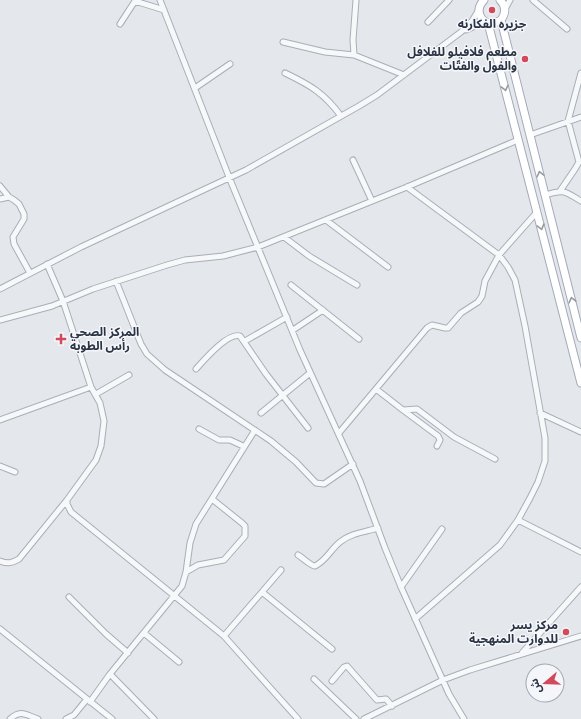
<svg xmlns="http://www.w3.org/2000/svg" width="581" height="719" font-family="'DM Sans','Noto Sans Arabic',sans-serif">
	<rect width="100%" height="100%" fill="#e4e7ec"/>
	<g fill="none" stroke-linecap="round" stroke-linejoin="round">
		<defs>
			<path id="minor" d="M160,0L229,177L300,350L360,481L385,548L401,587L449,694L464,719
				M356,0L353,40L354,55L404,75
				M533,0L567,29
				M505,9L510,0
				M428,22L449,0
				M120,24L135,1L164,10
				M466,30L485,22
				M283,42L325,52L354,55
				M285,73C310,85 324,93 341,116
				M195,88L230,64
				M530,135L581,117
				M353,160L372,201
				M0,186L9,197
				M407,187L499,255L508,267L515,280L525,326L545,438V461L538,482L530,498L518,520L500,545L415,619
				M560,191L575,169L579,162L568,121L581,73
				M545,195C565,189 564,191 581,201
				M0,199L9,197L14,200L19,204L24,214V219L13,237L14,244L30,273
				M326,220L388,267
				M284,237L309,256L357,285
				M47,264L63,301L91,387L100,403L104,421L101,446L96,460L67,500V504L71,512L224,636L298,719
				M116,281L141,344L147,354L165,370L271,441L296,462L316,483L324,484L353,464
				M291,285L359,339
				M0,289L81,247L246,170L359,106L377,95L461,32L472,21L478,11
				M0,320L52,306L93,289L167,265L185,260L223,256L258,247L407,187L518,140
				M293,330L323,310
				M245,341L287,317
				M196,369C204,360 228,332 240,336L266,374L308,428
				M376,389L403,410L417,409L454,437L495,459
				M96,394L129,375
				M403,410L438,436L440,440L437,446
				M261,413L310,373
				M540,413L581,432
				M0,420L91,387
				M199,429L219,440H230L243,446
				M339,433L427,328L432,325L445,328H448L461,313L478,302L482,296L485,281L499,255L537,212
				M0,466L15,472
				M518,520L581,552
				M298,555C303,558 311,566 315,566C327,560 330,550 340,542C351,533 365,532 378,528
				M0,561C8,564 12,563 19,559L67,500
				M186,572L198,565L224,560L245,536V526L242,523L212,499
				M401,587L442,529
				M262,592L332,649
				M69,597L106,634L128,653
				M0,629L112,719
				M144,633L179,662
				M224,636L281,570
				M522,653L581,587
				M110,674L154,719
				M314,679L356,719
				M332,681L344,667L347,666L377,700L386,699L392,706
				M90,702L110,674L182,586L186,572L190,543L196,524L255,430
				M10,719C21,709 26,715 38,719
				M66,719L74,715L87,699
				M364,719L443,680L470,670L581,636"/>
			<path id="major" d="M484,0C475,9 479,22 492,24L501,20C506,13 506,6 500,0
				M501,20L581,338
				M488,23L581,383"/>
		</defs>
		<use href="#minor" stroke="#a9aeb7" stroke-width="7"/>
		<use href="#major" stroke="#a3abb8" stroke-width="9"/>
		<use href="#minor" stroke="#f7f8fa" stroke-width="5"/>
		<use href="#major" stroke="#fff" stroke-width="7"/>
	</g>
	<defs><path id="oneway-chevron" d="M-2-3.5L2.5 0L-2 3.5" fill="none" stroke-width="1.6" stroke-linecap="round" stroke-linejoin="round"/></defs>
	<g stroke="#959aa2">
		<use href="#oneway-chevron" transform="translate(505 88) rotate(76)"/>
		<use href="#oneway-chevron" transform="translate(540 174) rotate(-104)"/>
		<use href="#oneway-chevron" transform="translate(541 227) rotate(75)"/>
		<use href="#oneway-chevron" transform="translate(572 300) rotate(-104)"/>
	</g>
	<g fill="#d1495b" stroke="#f4f6f9" stroke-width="1.5">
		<circle cx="492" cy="10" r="4"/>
		<circle cx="525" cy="59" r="4"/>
		<path d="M59 333h4v4h4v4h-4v4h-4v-4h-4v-4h4z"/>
		<circle cx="566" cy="632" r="4"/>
	</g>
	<g text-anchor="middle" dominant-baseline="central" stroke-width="3" stroke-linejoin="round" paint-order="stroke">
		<g font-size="12" font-weight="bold" fill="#2b3445" stroke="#f4f6f9" text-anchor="end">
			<text x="492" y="24" text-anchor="middle">جزيره الفكارنه</text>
			<text x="517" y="52">مطعم فلافيلو للفلافل<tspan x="517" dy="14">والفول والفتّات</tspan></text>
			<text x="70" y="332" text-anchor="start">المركز الصحي<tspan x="70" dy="14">رأس الطوبة</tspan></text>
			<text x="558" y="625">مركز يسر<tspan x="558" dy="14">للدوارت المنهجية</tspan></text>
		</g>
	</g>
	<g transform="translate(545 683) rotate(251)"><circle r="19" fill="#f4f6f9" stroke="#a4a8b1"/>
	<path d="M0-3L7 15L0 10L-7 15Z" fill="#d1495b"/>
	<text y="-6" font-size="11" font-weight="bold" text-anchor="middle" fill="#2b3445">ش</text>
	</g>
</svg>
